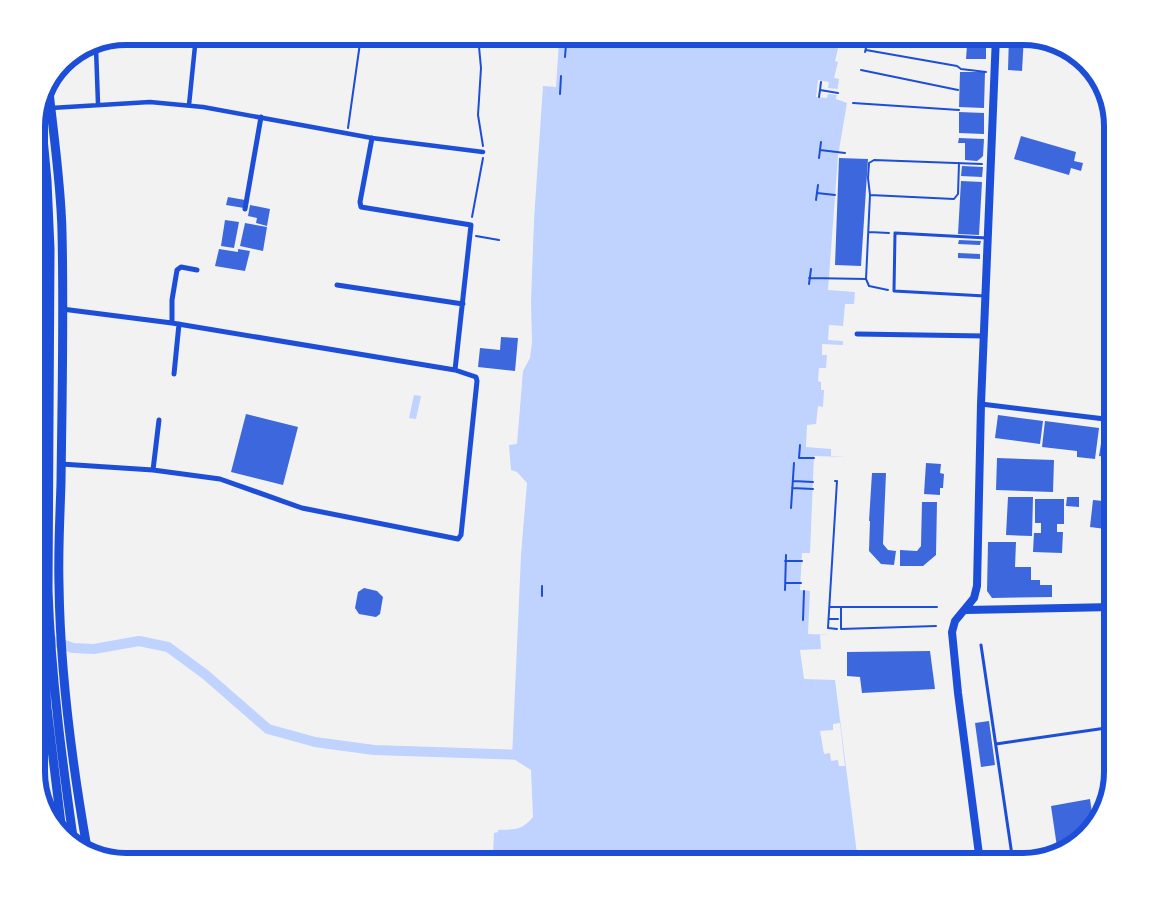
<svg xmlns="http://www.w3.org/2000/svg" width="1149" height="898" font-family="Karla,sans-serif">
	<rect width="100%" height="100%" fill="#f2f2f2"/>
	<path fill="#bfd3fe" d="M551,36H841L835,61L838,62L834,78L839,79L836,99L847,103L838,156L828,290L855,292L854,304H845L843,326L829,325L828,340L843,341V345L822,344V355H827L826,368H819L818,381L821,382V390H824L823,407L818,406L816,424L807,425L806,447L831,449V456L845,457L837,527L830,635H820L821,649L800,650L804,679L835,680L858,862H533L519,858L493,855L494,833L498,832V830C516,829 521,831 533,817L531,770L512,758L521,555L527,483L517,472L511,470L509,445L517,444L523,371L530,358L532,342L531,302L534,220L543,86L556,87L559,41L553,39Z
		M414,395L421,396L416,419L409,418Z"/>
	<path fill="#f2f2f2" d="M818,80L829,82L828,88L838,89L837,95L828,94L827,98L816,97Z
		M814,456L845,457L843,492L839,527L836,607L832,635L808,634L810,591L800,590L802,553H810Z
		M840,723L845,766H839L838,760L831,761L830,753L824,754L820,731L833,730V724Z"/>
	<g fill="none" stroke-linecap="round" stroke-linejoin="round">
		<path stroke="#bfd3fe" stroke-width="10" d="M36,635L73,648L94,649L139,641L168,647L206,675L268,729L315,742L374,750L525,755"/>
	</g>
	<path fill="#3d67dc" d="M966,36H987V40H967Z
		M1009,36H1024L1022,71L1008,70Z
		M967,45H986V59H966Z
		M960,72H985L984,108L959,107Z
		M959,112L984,113V134L959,133Z
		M1021,136L1076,152L1074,161L1083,163L1081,171L1071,168L1069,175L1014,159Z
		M959,138L984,139L983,156L981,158L977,161L965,160V143H958Z
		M839,158L868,159L861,266L835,265Z
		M962,166L983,167L982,177L961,176Z
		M961,181L982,182L979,235L958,234Z
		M228,197L245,200L244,208L226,205Z
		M250,205L270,209L267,226L256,223L257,218L248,216Z
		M225,220L239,222L234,248L221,246Z
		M245,223L267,227L263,251L240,246Z
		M959,240L981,241L980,245L958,244Z
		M219,249L238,252V249L250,251L245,271L215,266Z
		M958,253L980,254V259L958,258Z
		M501,337L518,338L515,371L478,367L480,348L500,350Z
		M246,414L298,427L283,485L231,472Z
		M998,415L1043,421L1040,444L995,438Z
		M1045,421L1099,428L1095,459L1077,457V451L1042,447Z
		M1103,431L1113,433V458L1099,456Z
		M997,458L1054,460L1053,492L996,490Z
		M926,463L941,464L940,473L944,474L943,488H940V495L924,494Z
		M872,473H886L883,544L888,550L896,551L894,565L881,564L869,551L870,521H869Z
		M1008,497H1033L1032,536L1006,535Z
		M1067,497H1079V507L1066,506Z
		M1035,499H1064V524H1057V532H1063L1062,553L1033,552L1034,533H1041V523H1035Z
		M1093,500L1113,502V530L1090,527Z
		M922,502H937L936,555L923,566H900V550L917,551L921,546Z
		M988,542H1016L1015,567H1031V580H1040V585H1052V597L992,598L987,591Z
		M364,588L377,591L383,597L380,614L376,617L359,614L355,608L358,592Z
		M1104,640H1113V665L1104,666Z
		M930,651L935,689L862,693L860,677L847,676V652Z
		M989,721L995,765L981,767L975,723Z
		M1113,732V772L1112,773L1106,733Z
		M1090,799L1094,827L1063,853L1058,854L1051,806Z"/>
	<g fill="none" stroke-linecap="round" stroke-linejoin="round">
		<path stroke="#1d4ed8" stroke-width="2" d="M478,36L481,68L478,115L483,146
			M566,40V36
			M965,40L967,42
			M866,50L957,66L961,69L986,72
			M865,52L869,36
			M565,57L566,44
			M861,70L958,90
			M821,82L820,90L838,93
			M560,94L561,76
			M819,97L820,90
			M853,103L959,110
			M348,128L361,36
			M820,150L845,153
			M819,158L821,142
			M817,193L835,195
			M870,195L954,199L958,194L959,163
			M816,200L818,185
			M472,217L483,158
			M869,232L889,233
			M476,236L499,240
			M809,278L866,279
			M809,284L811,269
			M888,290L869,286L866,279L870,195L868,178L869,163L874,160L982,164
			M800,445L799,458H814
			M793,481L813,482
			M835,481H837L828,628L837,629
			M792,488L813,489
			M791,508L794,463
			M785,561H802
			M786,583H801
			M785,590L786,555
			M542,596V586
			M830,607H937
			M841,607V629L936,626
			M829,619H838
			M803,620L804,591"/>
		<path stroke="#1d4ed8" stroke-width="3" d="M985,296L894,291L895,233L987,238
			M981,645L1013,862
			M996,744L1113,727"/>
		<path stroke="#1d4ed8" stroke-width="4.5" d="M96,48L98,104
			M189,105L196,36
			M51,108L150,102L203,107L372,138L483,152"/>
		<path stroke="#1d4ed8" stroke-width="5" d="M372,138L360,202L361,207L471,225L455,370
			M245,209L261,117
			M337,285L463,304
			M172,323V300L177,270L181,267L197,270
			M857,334L985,336
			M174,374L179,324
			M981,404L1113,420
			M61,464L153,470L220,479L302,508L458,539L461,535L477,381L476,377L455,370L172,323L62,309
			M153,470L159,420
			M36,685L45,684
			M36,732H50
			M45,810L59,809"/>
		<path stroke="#1d4ed8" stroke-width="8" d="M965,610L1113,607
			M980,862L958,693L952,632L955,621L974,598L977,586L981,404L996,36"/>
		<path stroke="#1d4ed8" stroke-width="9" d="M48,82C53,132 61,182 62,232C64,316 62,400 61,483C60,517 58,550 59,584C60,671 72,763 87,848
			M40,106L47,181L50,249L48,591C51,676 62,760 74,844
			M36,147L41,200L42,230L40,610L47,708L62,832"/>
	</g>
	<path d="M0 0H1149V898H0ZM126 45H1023A81 81 0 0 1 1104 126V772A81 81 0 0 1 1023 853H126A81 81 0 0 1 45 772V126A81 81 0 0 1 126 45Z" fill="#fff" fill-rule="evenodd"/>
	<path fill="none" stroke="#1d4ed8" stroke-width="6" d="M126 45H1023A81 81 0 0 1 1104 126V772A81 81 0 0 1 1023 853H126A81 81 0 0 1 45 772V126A81 81 0 0 1 126 45Z"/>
</svg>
